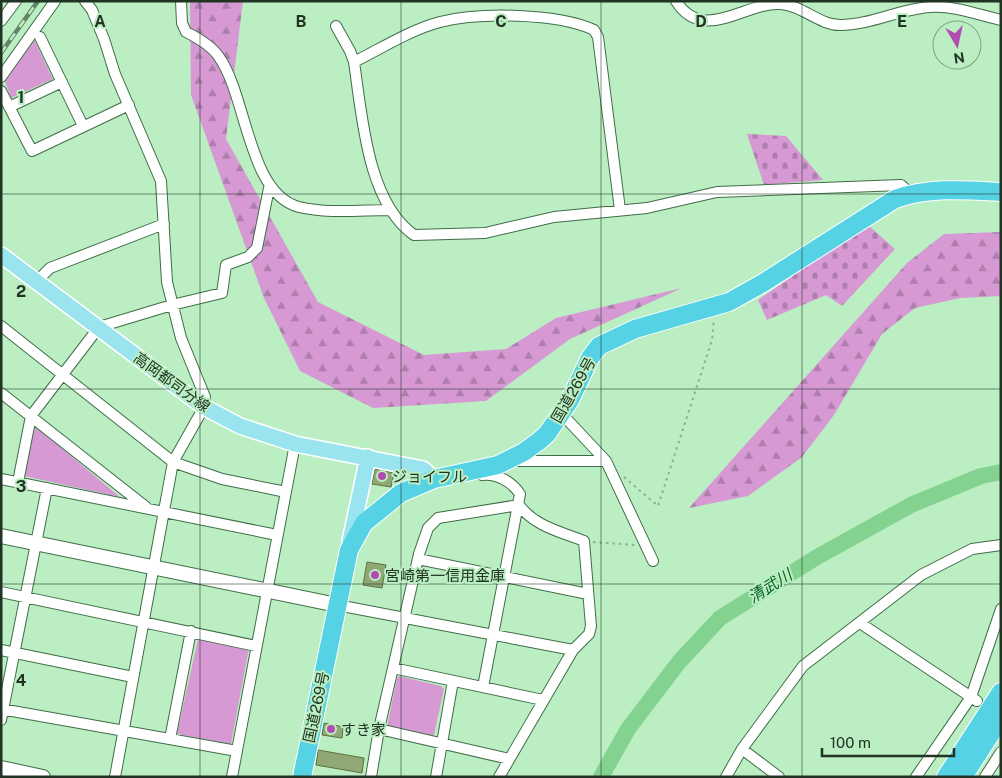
<svg xmlns="http://www.w3.org/2000/svg" width="1002" height="778" font-family="'Public Sans','Noto Sans JP',sans-serif">
	<defs>
		<pattern id="forest-firs" width="22" height="20" patternUnits="userSpaceOnUse" patternTransform="scale(1.25)"><rect width="22" height="20" fill="#d799d4"/><path d="M5 1l3.5 6h-7zM16 11l3.5 6h-7z" fill="#ae7eac"/></pattern>
		<pattern id="cemetery-stones" width="16" height="16" patternUnits="userSpaceOnUse" patternTransform="scale(1.25)"><rect width="16" height="16" fill="#d799d4"/><path d="M2 7V4a2 2 0 0 1 4 0v3zM10 15v-3a2 2 0 0 1 4 0v3z" fill="#ae7eac"/></pattern>
	</defs>
	<rect width="100%" height="100%" fill="#bbeec2"/>
	<path fill="#d799d4" d="M34,39L53,79L11,98L5,82Z
		M35,426L120,497L24,476Z
		M198,639L249,648L231,744L177,734Z
		M399,676L441,686L444,689L434,735L432,737L387,727L397,678Z"/>
	<path fill="url(#forest-firs)" d="M190,1H243L226,139L318,302L424,355L506,349L556,318L682,288L570,339L486,401L373,408L300,371L264,298L191,95Z
		M1001,232V296L960,298L915,308L882,334L834,415L802,457L748,496L689,508L907,263L944,234Z"/>
	<path fill="url(#cemetery-stones)" d="M747,134L786,136L823,180L764,185Z
		M867,224L895,249L842,306L826,295L767,320L758,300Z"/>
	<g fill="none" stroke-linecap="round" stroke-linejoin="round">
		<path stroke="#84d290" stroke-width="16" d="M601,777L628,729L679,662L720,618L817,557L911,505L981,476L1001,472"/>
	</g>
	<path fill="#90a974" stroke="#5c7240" d="M375,469L394,473L391,487L372,484Z
		M367,562L386,565L382,588L363,585Z
		M324,723L343,727L342,738L322,735Z
		M318,750L364,758L362,773L316,765Z"/>
	<g fill="none" stroke-linecap="round" stroke-linejoin="round">
		<defs>
			<path id="street" d="M85,1L92,10L104,39L115,74L161,181L167,282L181,338L205,397L204,407L173,462L115,777
				M181,1L182,23L186,32C198,38 212,46 219,57C247,96 248,194 299,207C328,214 361,210 391,210
				M676,1C703,44 745,2 780,4C802,5 819,25 840,25C871,25 899,9 930,7C953,5 979,15 1001,20
				M1,21L16,1
				M336,26L350,51L354,62C362,115 367,202 414,235L485,233L554,217L647,208L717,192L901,185L911,194
				M40,37L83,126
				M354,62C382,48 410,30 440,22C479,12 558,13 594,30L598,37L620,210
				M1,77L55,1
				M1,91L32,151L129,105
				M9,107L62,82
				M37,281L50,268L164,224
				M1,326L173,462L222,479L286,492
				M1,393L146,507
				M561,413L606,461
				M513,461H606L653,561
				M482,475C497,473 512,482 520,494L483,687
				M1,479L277,535
				M18,482L31,416L99,327L172,305L222,293L226,265L248,257L257,248L269,188
				M418,559L588,594
				M1,592L256,646
				M337,605L573,650
				M860,623L977,701
				M1,650L133,677
				M393,668L543,700
				M1,709L237,751
				M1,720L47,488
				M379,729L509,759
				M170,739L191,631
				M742,749L779,777
				M232,777L295,444
				M371,777L379,729L419,554L428,528L438,518L519,505
				M436,777L453,681
				M499,777L573,650L589,634L591,626L584,541C561,532 534,526 519,505
				M726,777L742,749L803,666L921,575L972,549L1001,545
				M916,777L971,697L1001,609
				M985,777L1001,752"/>
			<path id="secondary" d="M1,536L337,605
				M1,768L43,777"/>
			<path id="primary" d="M1,255L204,407L240,426L295,444L423,469L434,479
				M350,541L368,457"/>
			<path id="highway" d="M302,777L349,550L364,523L401,493L434,479L498,465L524,452L539,441L547,434L570,400L590,358L599,346L635,329L729,302L763,283L895,199C929,187 965,190 1001,192
				M946,777L1001,692
				M963,777L1001,718"/>
		</defs>
		<use href="#street" stroke="#3f6d47" stroke-width="12"/>
		<use href="#secondary" stroke="#3f6d47" stroke-width="16"/>
		<use href="#primary" stroke="#fff" stroke-width="18"/>
		<use href="#highway" stroke="#fff" stroke-width="20"/>
		<path stroke="#89b28f" stroke-width="2" stroke-dasharray="2.5 4" stroke-linecap="butt" d="M624,477L658,506L712,340L714,319
			M593,542L635,545"/>
		<use href="#street" stroke="#fff" stroke-width="10"/>
		<use href="#secondary" stroke="#fff" stroke-width="14"/>
		<use href="#primary" stroke="#99e4ef" stroke-width="15"/>
		<use href="#highway" stroke="#55d2e4" stroke-width="18"/>
		<defs>
			<path id="rail" d="M1,53L38,1"/>
		</defs>
		<use href="#rail" stroke="#638468" stroke-width="4.5"/>
		<use href="#rail" stroke="#bbeec2" stroke-width="2.5" stroke-dasharray="8" stroke-linecap="butt"/>
	</g>
	<path fill="none" stroke="#213424" stroke-width="1" stroke-opacity="0.55" d="M200,1V777M401,1V777M601,1V777M802,1V777M1,194H1001M1,389H1001M1,584H1001"/>
	<g fill="#b24cb0" stroke="#bbeec2" stroke-width="2">
		<circle cx="382" cy="476" r="5"/>
		<circle cx="375" cy="575" r="5"/>
		<circle cx="331" cy="729" r="5"/>
	</g>
	<g text-anchor="middle" dominant-baseline="central" stroke-width="4" stroke-linejoin="round" paint-order="stroke">
		<g font-size="15" fill="#213424" stroke="#bbeec2">
			<text transform="translate(172 382) rotate(36)">高岡都司分線</text>
			<text transform="translate(573 390) rotate(-60)">国道269号</text>
			<text transform="translate(316 707) rotate(-78)">国道269号</text>
		</g>
		<g font-size="15" fill="#213424" stroke="#bbeec2" text-anchor="start">
			<text x="392" y="476">ジョイフル</text>
			<text x="385" y="575">宮崎第一信用金庫</text>
			<text x="341" y="729">すき家</text>
		</g>
		<g font-size="16" font-style="italic" fill="#086227" stroke="#bbeec2">
			<text transform="translate(770 586) rotate(-32)">清武川</text>
		</g>
	</g>
	<g font-size="16" text-anchor="middle" font-weight="bold" fill="#213424" stroke="#bbeec2" stroke-width="4" stroke-linejoin="round" paint-order="stroke">
		<text x="100" y="27">A</text>
		<text x="301" y="27">B</text>
		<text x="501" y="27">C</text>
		<text x="701" y="27">D</text>
		<text x="902" y="27">E</text>
		<text x="21" y="103">1</text>
		<text x="21" y="297">2</text>
		<text x="21" y="492">3</text>
		<text x="21" y="686">4</text>
	</g>
	<rect width="1002" height="778" fill="none" stroke="#213424" stroke-width="5"/>
	<g transform="translate(957 45) rotate(171)"><circle r="24" fill="#bbeec2" stroke="#7da483"/>
	<path d="M0-4L9 19L0 12L-9 19Z" fill="#b24cb0"/>
	<text y="-8" font-size="14" font-weight="bold" text-anchor="middle" fill="#213424">N</text>
	</g>
	<path d="M822 748v8h132v-8" fill="none" stroke="#213424" stroke-width="2.5"/>
	<text x="830" y="748" font-size="15" fill="#213424" stroke="#bbeec2" stroke-width="4" paint-order="stroke">100 m</text>
</svg>
